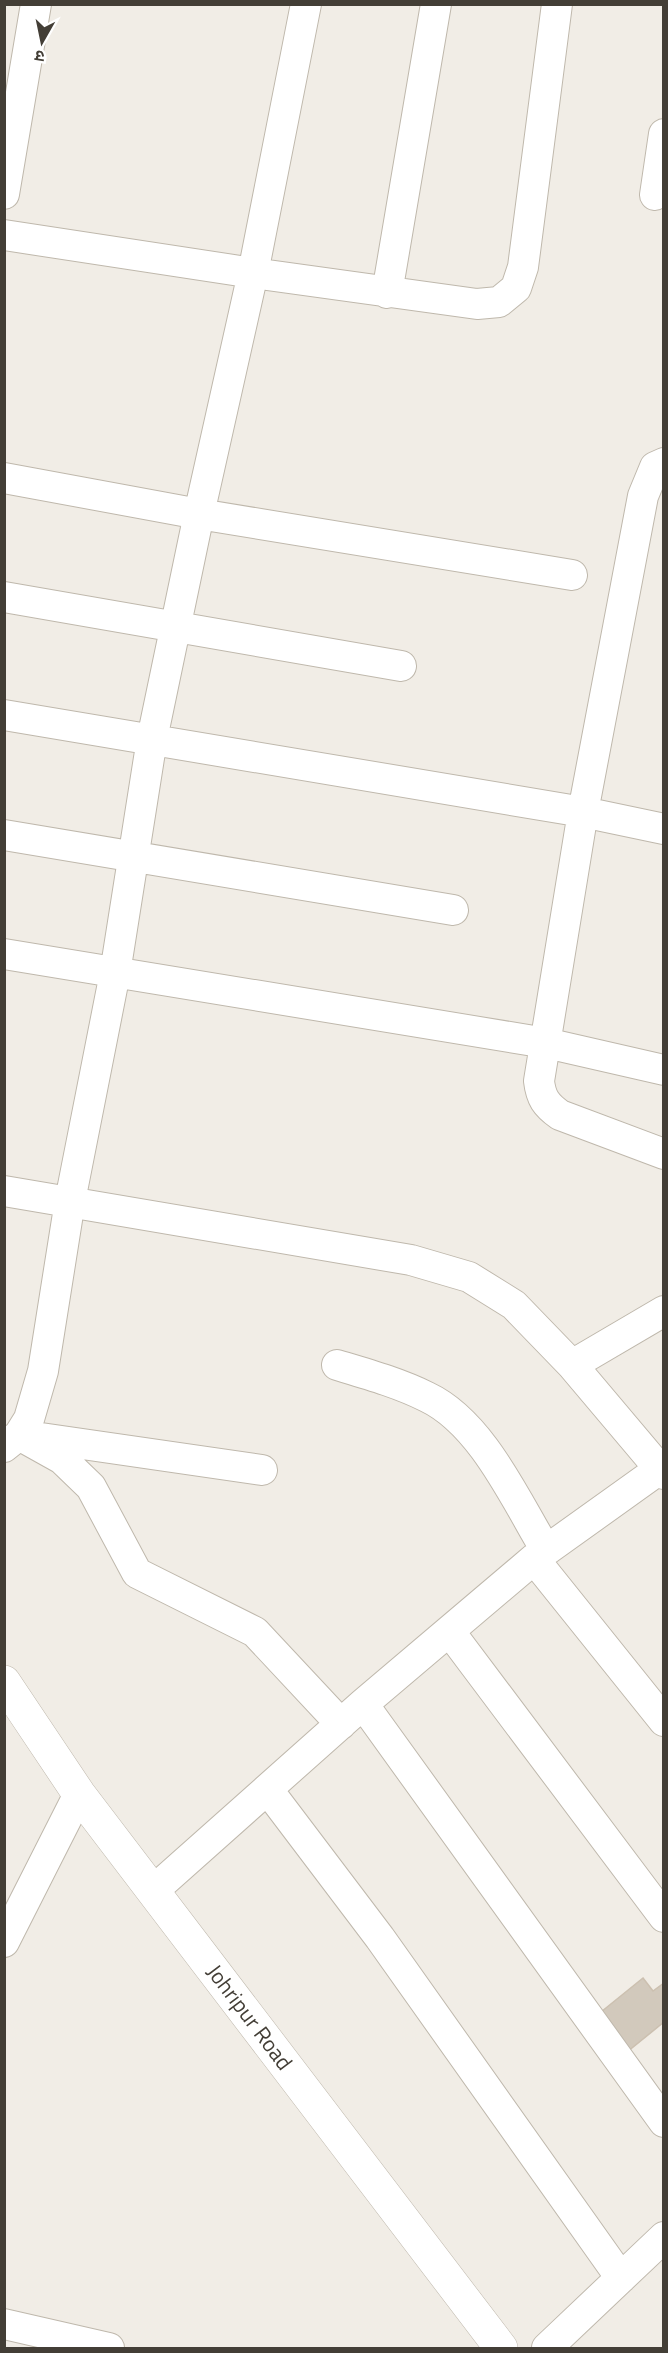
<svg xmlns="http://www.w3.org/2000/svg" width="668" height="2353" font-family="'Titillium Web','Noto Sans Devanagari',sans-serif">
	<rect width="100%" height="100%" fill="#f1ede6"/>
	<path fill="#d2c9bc" stroke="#ccc0b0" stroke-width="1.5" d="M643,1978L653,1991L664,1983V2022L627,2052L596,2016Z"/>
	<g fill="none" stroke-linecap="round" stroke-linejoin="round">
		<defs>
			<path id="minor" d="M4,194L36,4
				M655,195L664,134
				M4,235L253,273L477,304L499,302L516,288L523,267L557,4
				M387,293L436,4
				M664,463L655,467L643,496L583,812L539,1081C541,1098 546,1105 560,1115L664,1154
				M4,478L199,514L572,575
				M4,597L401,666
				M4,715L583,812L664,829
				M4,835L453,910
				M4,954L546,1043L664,1070
				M4,1191L411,1260L469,1277L514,1305L572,1365L664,1474
				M337,1365C367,1374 399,1383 427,1397C482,1423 516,1501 546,1550
				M572,1365L664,1311
				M19,1435L62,1459L91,1487L137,1573L255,1632L341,1724
				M34,1437L262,1470
				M4,1447L19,1435L29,1419L43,1371L70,1201L115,973L152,739L199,514L253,273L306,4
				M534,1559L664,1721
				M450,1632L664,1917
				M363,1704L664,2122
				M268,1790L380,1938L621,2278
				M154,1890L363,1704L534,1559L664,1466
				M4,1942L79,1794
				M4,2324L109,2348
				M547,2348L664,2237"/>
			<path id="tertiary" d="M4,1682L79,1794L501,2348"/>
		</defs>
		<use href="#minor" stroke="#bfb8ac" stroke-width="32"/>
		<use href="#tertiary" stroke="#bfb8ac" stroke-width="34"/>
		<use href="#minor" stroke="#fff" stroke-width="30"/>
		<use href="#tertiary" stroke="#fff" stroke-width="33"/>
	</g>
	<g text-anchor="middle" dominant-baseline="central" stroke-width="4.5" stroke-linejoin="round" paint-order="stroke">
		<g font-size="22" fill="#433e36" stroke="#fff">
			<text transform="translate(250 2017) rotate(53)">Johripur Road</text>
		</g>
	</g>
	<rect width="668" height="2353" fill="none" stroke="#433e36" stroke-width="12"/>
	<g transform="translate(42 42) rotate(189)" stroke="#ffffff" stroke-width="4.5" paint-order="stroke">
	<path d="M0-4.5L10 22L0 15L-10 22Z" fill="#433e36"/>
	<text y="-9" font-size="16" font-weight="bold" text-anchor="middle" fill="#433e36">उ</text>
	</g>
</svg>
